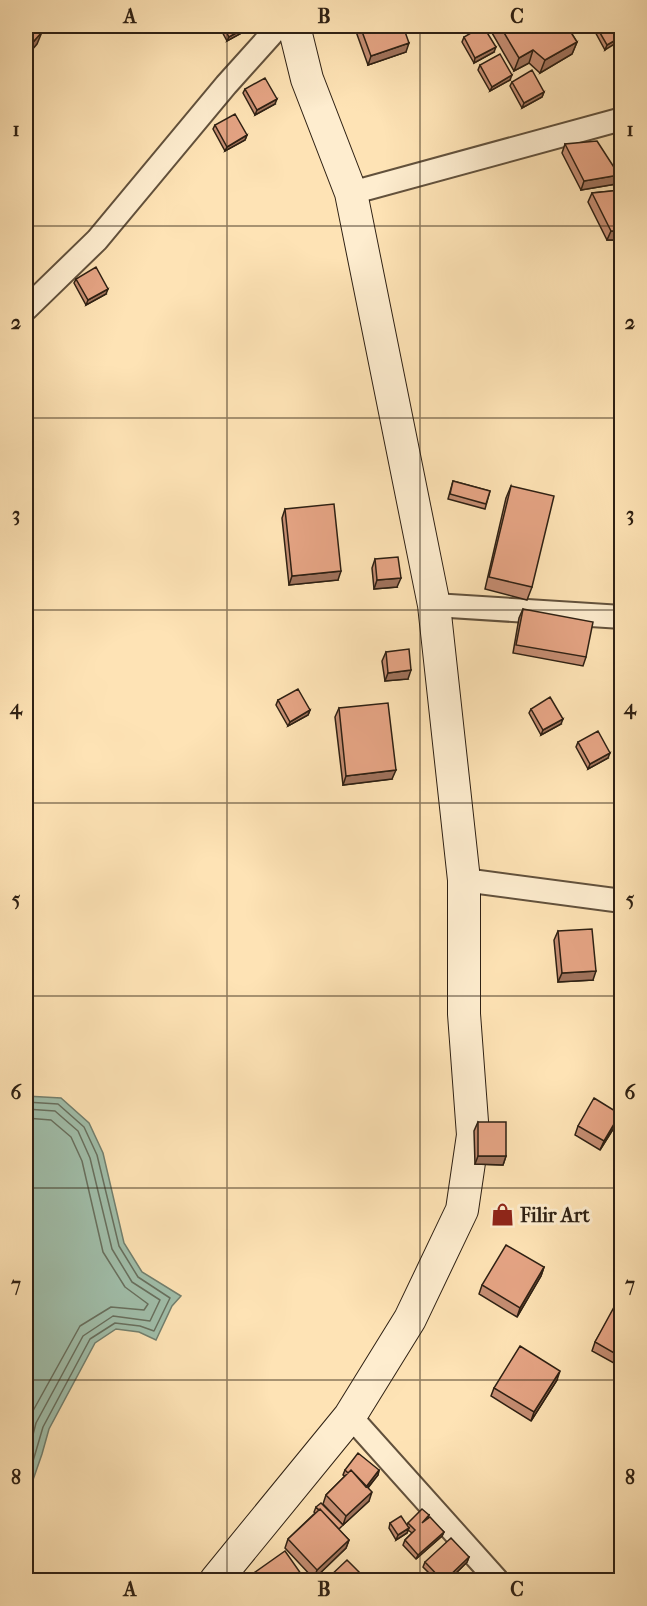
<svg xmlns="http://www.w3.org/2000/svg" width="647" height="1606" font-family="'IM FELL French Canon',serif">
	<rect width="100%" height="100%" fill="#fee3b5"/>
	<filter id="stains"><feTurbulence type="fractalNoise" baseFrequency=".00333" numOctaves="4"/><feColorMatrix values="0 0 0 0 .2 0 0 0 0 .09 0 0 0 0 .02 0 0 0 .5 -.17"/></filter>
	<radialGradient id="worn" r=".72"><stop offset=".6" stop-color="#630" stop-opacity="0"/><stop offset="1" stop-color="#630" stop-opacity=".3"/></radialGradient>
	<path fill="#a0beaa" stroke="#727f6e" stroke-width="1.5" d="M26,1096L61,1098L89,1123L103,1153L124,1243L142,1272L181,1296L172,1306L156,1340L139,1332L116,1329L95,1343L49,1429L42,1454L26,1500Z"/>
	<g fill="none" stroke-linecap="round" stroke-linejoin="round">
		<path stroke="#676f5e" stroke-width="1.5" d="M26,1102L58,1104L84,1127L97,1155L119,1246L138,1277L170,1298L154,1331L140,1326L115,1323L90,1339L43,1427L26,1485
			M26,1109L55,1111L78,1131L90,1158L112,1249L132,1282L160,1300L150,1321L113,1316L83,1336L36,1423L26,1462
			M26,1118L51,1120L71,1137L82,1161L103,1252L125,1287L148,1304L144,1310L111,1307L80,1326L29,1418L26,1429"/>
		<defs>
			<path id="street" d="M351,193L622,119
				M26,309L97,240L226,85L279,26
				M434,605L622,617
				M464,880L622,901
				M350,1416L497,1580"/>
			<path id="secondary" d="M216,1580L350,1416L410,1319L462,1210L473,1135L464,1014V880L434,605L351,193L307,79L294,26"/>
		</defs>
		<use href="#street" stroke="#62513c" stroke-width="26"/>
		<use href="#secondary" stroke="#2e2013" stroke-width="34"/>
		<use href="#street" stroke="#feedcf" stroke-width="22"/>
		<use href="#secondary" stroke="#feedcf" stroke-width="32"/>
	</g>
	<path fill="#c58d72" stroke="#2e2013" stroke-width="1.5" d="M219,26H249L247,30L227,41Z
		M354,26H403L406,52L368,65Z
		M488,26H567L577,42L572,54L540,73L529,63L514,71Z
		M594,26H621L605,50L593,28Z
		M464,37L494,52L474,63L462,42Z
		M480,65L510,80L490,91L478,70Z
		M512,82L544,92L542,97L522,108L510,86Z
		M245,89L275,104L255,115L243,93Z
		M215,125L247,135L245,140L225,151L213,129Z
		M565,144L616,184L581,190L562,153Z
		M621,190V240H607L588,202L592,193Z
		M76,279L106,294L86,305L74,283Z
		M453,481L490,491L485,509L448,499Z
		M511,486L532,587L527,600L485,589L506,498Z
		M285,509L338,580L289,585L282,518Z
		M375,559L397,587L374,589L372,568Z
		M523,609L586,657L583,666L513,653L519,618Z
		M386,652L408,679L385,681L382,661Z
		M278,700L310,710L308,715L288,726L276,705Z
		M339,708L392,779L343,785L335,717Z
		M531,709L561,724L541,735L529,713Z
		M578,742L608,758L588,769L576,747Z
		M558,931L593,980L558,982L554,940Z
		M620,1114L617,1123L600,1150L575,1135L578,1126Z
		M478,1122L506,1156L503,1165L475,1164L474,1131Z
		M544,1267L541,1276L517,1317L479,1294L482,1285Z
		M621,1299V1367L592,1351L595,1342Z
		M557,1380L531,1421L491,1396L494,1388Z
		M345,1470H379L378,1475L368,1488L369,1501L343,1525L323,1504L326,1495L345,1476L343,1475Z
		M316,1507L349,1540L346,1548L314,1579L285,1548L288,1539L315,1513L314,1512Z
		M429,1515L428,1519L444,1532L442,1536L416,1559L403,1545L405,1540L412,1533L408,1530L407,1533L396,1540L389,1528L390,1523L407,1526L408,1523Z
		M469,1557L467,1562L448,1581H437L423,1567L425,1562Z
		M251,1575L306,1581H249Z"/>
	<path fill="#a0735c" stroke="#2e2013" stroke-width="1.5" d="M249,26L247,30L227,41L229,37Z
		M42,32L37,44L26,57V50Z
		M621,37V40L605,50L607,45Z
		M577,42L572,54L540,73L545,60Z
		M409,43L406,52L368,65L371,56Z
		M496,47L494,52L474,63L475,58Z
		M533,50L529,63L514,71L519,58Z
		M512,75L510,80L490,91L492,87Z
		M544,92L542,97L522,108L524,103Z
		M277,99L275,104L255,115L257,110Z
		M247,135L245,140L225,151L227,147Z
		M619,175L616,184L581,190L584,181Z
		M611,231H621V240H607Z
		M108,289L106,294L86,305L88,300Z
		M341,571L338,580L289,585L292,576Z
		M401,578L397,587L374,589L377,580Z
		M411,670L408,679L385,681L388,673Z
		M310,710L308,715L288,726L290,722Z
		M563,719L561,724L541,735L543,730Z
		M610,753L608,758L588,769L590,764Z
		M396,770L392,779L343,785L346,776Z
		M596,971L593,980L558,982L562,973Z
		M620,1114L617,1123L600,1150L604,1141Z
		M478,1156H506L503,1165L475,1164Z
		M544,1267L541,1276L517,1317L520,1308Z
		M560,1371L557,1380L531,1421L534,1412Z
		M379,1470L378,1475L364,1492L366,1487Z
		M372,1492L369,1501L343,1525L346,1516Z
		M409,1528L407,1533L396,1540L398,1535Z
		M444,1532L442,1536L416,1559L418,1555Z
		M349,1540L346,1548L314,1579L317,1570Z
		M469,1557L467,1562L448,1581H444Z"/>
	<path fill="#e5a484" stroke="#2e2013" stroke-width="1.5" d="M26,26H34L42,32L26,50Z
		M223,26H248L229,37Z
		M360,26H403L409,43L371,56Z
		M483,26L496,47L475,58L464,37Z
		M500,26H567L577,42L545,60L533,50L519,58Z
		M596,26H621V37L607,45Z
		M500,54L512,75L492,87L480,65Z
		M532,70L544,92L524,103L512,82Z
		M265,78L277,99L257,110L245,89Z
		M235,114L247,135L227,147L215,125Z
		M597,141L619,175L584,181L565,144Z
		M621,190V231H611L592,193Z
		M96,267L108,289L88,300L76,279Z
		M453,481L490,491L486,504L450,494Z
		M511,486L554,496L532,587L489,577Z
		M334,504L341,571L292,576L285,509Z
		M398,557L401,578L377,580L375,559Z
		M523,609L593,622L586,657L516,645Z
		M409,649L411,670L388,673L386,652Z
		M298,689L310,710L290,722L278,700Z
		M550,697L563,719L543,730L531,709Z
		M388,703L396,770L346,776L339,708Z
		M598,731L610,753L590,764L578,742Z
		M592,929L596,971L562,973L558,931Z
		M594,1098L620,1114L604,1141L578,1126Z
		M478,1122H506V1156H478Z
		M506,1245L544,1267L520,1308L482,1285Z
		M619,1298L621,1299V1357L595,1342Z
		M520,1346L560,1371L534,1412L494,1388Z
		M358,1453L379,1470L366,1487L351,1470L348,1473L345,1470Z
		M351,1470L372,1492L346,1516L326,1495Z
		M321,1503L343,1525L339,1529L320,1509L319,1510L316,1507Z
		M320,1509L349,1540L317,1570L288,1539Z
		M422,1509L429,1515L422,1523L430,1517L444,1532L418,1555L405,1540L415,1530L408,1523Z
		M401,1516L409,1528L398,1535L390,1523Z
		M451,1538L469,1557L444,1581H443L425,1562Z
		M285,1551L306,1581H255L251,1575Z
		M347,1560L364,1577L360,1581H329L327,1579Z"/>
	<path fill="none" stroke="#2e2013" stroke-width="1.5" stroke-opacity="0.55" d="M227,26V1580M420,26V1580M26,226H622M26,418H622M26,610H622M26,803H622M26,996H622M26,1188H622M26,1380H622"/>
	<defs>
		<symbol id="shop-bare" viewBox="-9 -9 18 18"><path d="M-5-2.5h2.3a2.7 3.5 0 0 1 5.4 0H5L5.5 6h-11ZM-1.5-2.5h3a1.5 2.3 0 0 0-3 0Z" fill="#8f2418" stroke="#feedcf" stroke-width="2.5" paint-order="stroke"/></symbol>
	</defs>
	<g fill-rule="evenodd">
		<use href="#shop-bare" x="486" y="1198" width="33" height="33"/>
	</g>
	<g text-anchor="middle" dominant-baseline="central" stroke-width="6" stroke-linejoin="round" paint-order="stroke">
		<g font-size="20" font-weight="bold" fill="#2e2013" stroke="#feedcf" text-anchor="start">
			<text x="520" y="1215">Filir Art</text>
		</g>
	</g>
	<rect width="647" height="1606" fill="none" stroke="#fee3b5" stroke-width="66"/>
	<rect x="33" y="33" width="581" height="1540" fill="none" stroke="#2e2013" stroke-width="2"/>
	<g font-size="20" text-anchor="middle" font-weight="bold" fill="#2e2013">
		<text x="130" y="23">A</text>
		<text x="324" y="23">B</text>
		<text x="517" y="23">C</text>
		<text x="16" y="136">1</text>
		<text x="630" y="136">1</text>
		<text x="16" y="329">2</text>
		<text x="630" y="329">2</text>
		<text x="16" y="521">3</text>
		<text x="630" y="521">3</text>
		<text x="16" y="714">4</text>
		<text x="630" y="714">4</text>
		<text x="16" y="906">5</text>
		<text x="630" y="906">5</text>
		<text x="16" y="1099">6</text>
		<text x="630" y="1099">6</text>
		<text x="16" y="1291">7</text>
		<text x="630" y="1291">7</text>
		<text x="16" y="1484">8</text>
		<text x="630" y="1484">8</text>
		<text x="130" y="1596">A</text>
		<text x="324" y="1596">B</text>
		<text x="517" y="1596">C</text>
	</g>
	<rect width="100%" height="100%" filter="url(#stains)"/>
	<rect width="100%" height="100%" fill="url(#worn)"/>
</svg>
